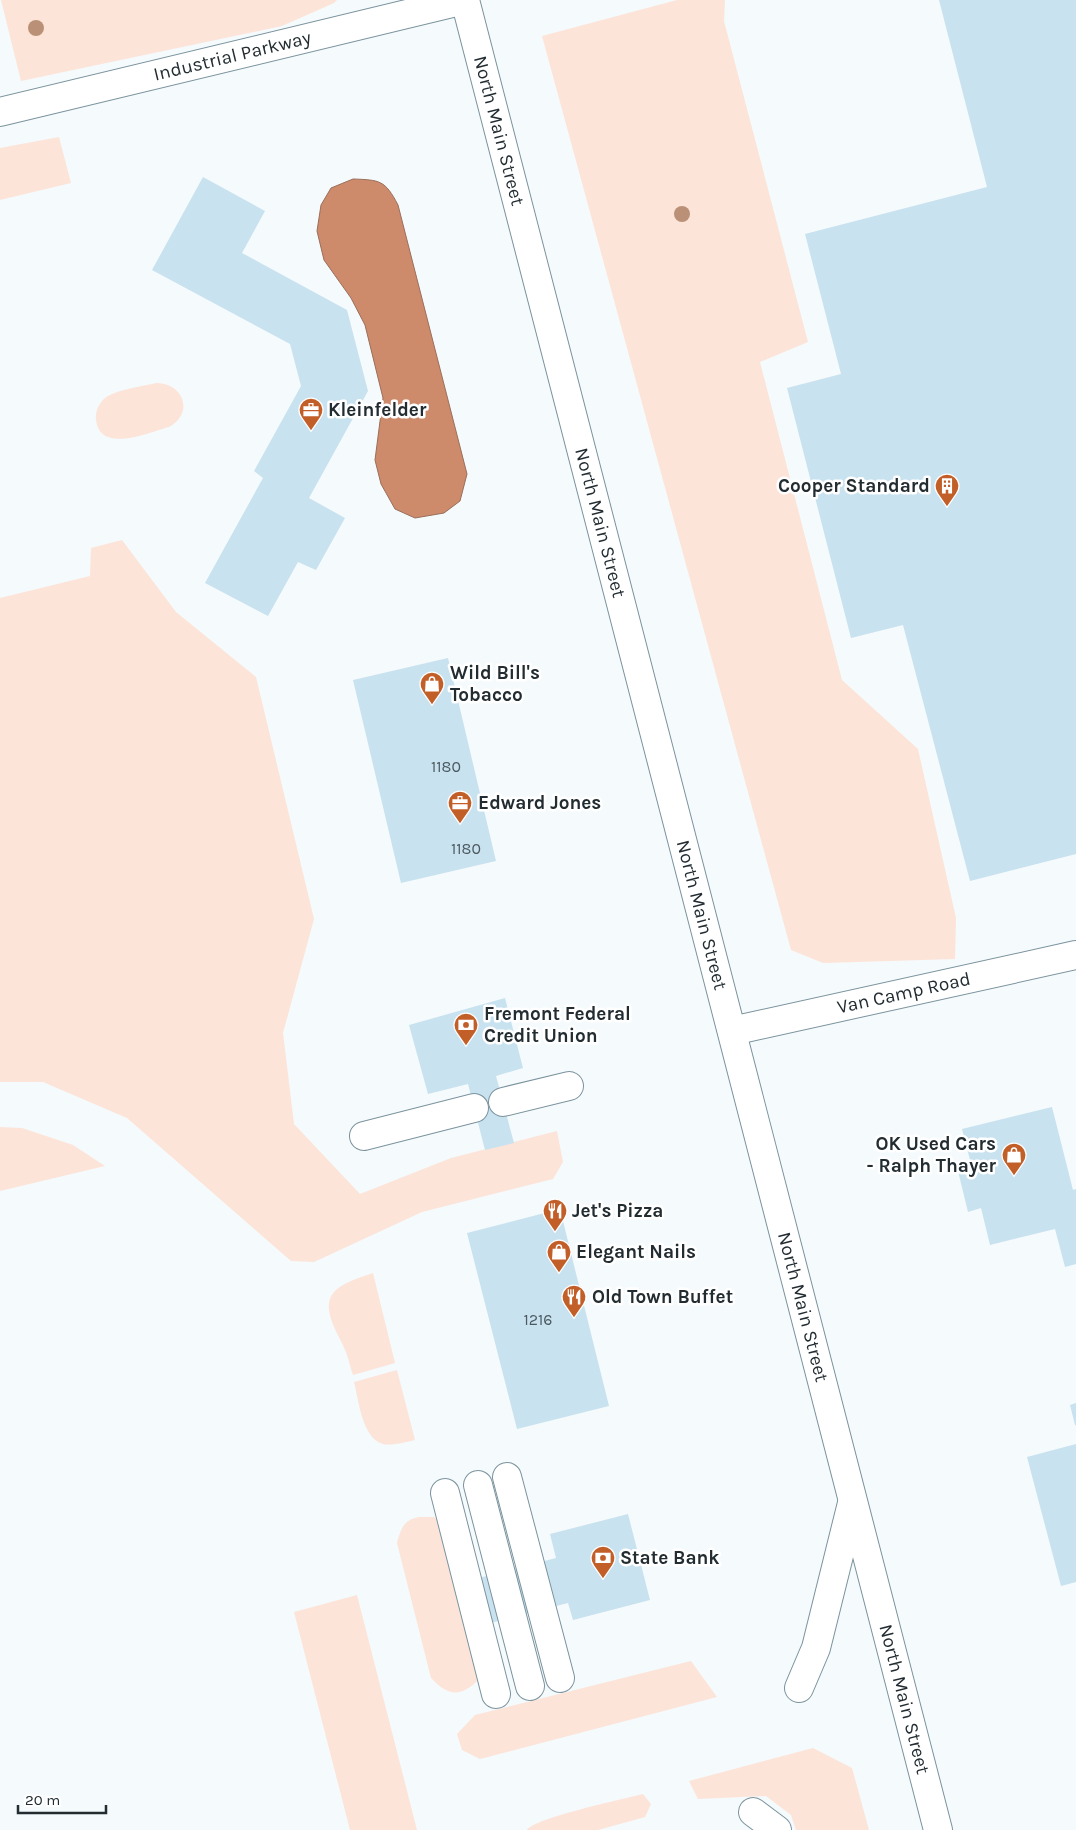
<svg xmlns="http://www.w3.org/2000/svg" width="1076" height="1830" font-family="Karla,sans-serif">
	<rect width="100%" height="100%" fill="#f5fafc"/>
	<path fill="#fce4d9" d="M1,0H337L334,3L282,26L21,81Z
		M677,0H725L724,21L808,342L760,362L842,680L918,749L956,918L955,959L823,963L791,950L542,36Z
		M59,137L71,183L0,200V148Z
		M157,383C184,384 194,413 169,427C150,432 99,455 96,419C95,412 99,403 105,398C115,390 143,386 157,383Z
		M122,540L176,612L256,677L314,919L283,1033L294,1124L360,1194L451,1158L557,1131L563,1162L553,1179L422,1212L314,1262L291,1261L127,1118L43,1082H0V598L90,576L91,548Z
		M0,1127L22,1128L73,1145L105,1166L0,1191Z
		M373,1273L395,1363L353,1375C350,1367 349,1360 346,1352C339,1334 317,1306 337,1289C347,1281 362,1277 373,1273Z
		M397,1370L415,1440C405,1442 393,1446 383,1444C362,1438 359,1401 354,1382Z
		M419,1517H434L445,1527L479,1679C461,1698 448,1696 431,1678L397,1543C401,1529 403,1520 419,1517Z
		M357,1595L417,1830H350L294,1612Z
		M691,1661L717,1697L480,1759L462,1750L457,1734L475,1715Z
		M813,1748L852,1768L869,1830H796L791,1815L766,1796L698,1799L689,1781Z
		M643,1794L651,1804L645,1817L598,1830H527C534,1818 624,1799 643,1794Z"/>
	<path fill="#cd8b6c" stroke="#9a6e5a" d="M353,179C380,180 385,180 398,205L467,474L460,501L444,513L415,518L395,509L381,484L375,460L383,398L365,325L351,298L324,260L317,231L321,205L331,188Z"/>
	<path fill="#c8e2ef" d="M939,0H1076V854L970,881L903,625L851,638L787,388L841,374L805,234L987,187Z
		M203,177L265,211L242,253L347,310L368,391L309,498L345,518L316,570L298,562L268,616L205,583L263,478L254,471L301,386L290,344L152,270Z
		M448,658L496,861L401,883L353,680Z
		M505,998L523,1068L496,1076L514,1143L485,1150L468,1084L428,1094L409,1025Z
		M1052,1107L1073,1190L1076,1189V1264L1065,1267L1055,1229L990,1245L981,1208L968,1212L956,1163L970,1160L962,1129Z
		M560,1209L609,1406L517,1429L467,1233Z
		M1076,1403V1425H1075L1070,1405Z
		M1076,1444V1582L1061,1586L1027,1457Z
		M628,1514L650,1600L573,1620L568,1603L479,1626L467,1581L556,1558L550,1534Z"/>
	<g fill="none" stroke-linecap="round" stroke-linejoin="round">
		<defs>
			<g id="minor">
				<path id="s1" d="M0,112L465,0"/>
				<path id="s2" d="M732,1031L1076,955"/>
				<path d="M503,1102L569,1086"/>
				<path d="M364,1136L474,1108"/>
				<path d="M507,1477L560,1678"/>
				<path d="M478,1485L530,1686"/>
				<path d="M445,1493L496,1694"/>
				<path d="M753,1812L777,1830"/>
			</g>
			<g id="major">
				<path id="s3" d="M465,0L938,1830"/>
				<path d="M799,1688L816,1648L852,1503"/>
			</g>
		</defs>
		<use href="#minor" stroke="#7b939e" stroke-width="30"/>
		<use href="#major" stroke="#7b939e" stroke-width="30"/>
		<use href="#minor" stroke="#fff" stroke-width="28"/>
		<use href="#major" stroke="#fff" stroke-width="28"/>
	</g>
	<g fill="#ba9176">
		<circle cx="36" cy="28" r="8"/>
		<circle cx="682" cy="214" r="8"/>
	</g>
	<defs>
		<symbol id="office-pin" viewBox="-11 -11 22 30"><path d="M0 17L-7.5 6A9.5 9.5 0 1 1 7.5 6Z" fill="#c25e28" stroke="#fff"/><path d="M-6-3h4V-5.5h4V-3h4V5H-6ZM-1-4.5V-3h2v-1.5ZM-6 0V1H6V0Z" fill="#fff"/></symbol>
		<symbol id="building-pin" viewBox="-11 -11 22 30"><path d="M0 17L-7.5 6A9.5 9.5 0 1 1 7.5 6Z" fill="#c25e28" stroke="#fff"/><path d="M-4-6H4V6H1V3H-1V6H-4ZM-2.5-4.3h1.7v1.8h-1.7ZM.8-4.3h1.7v1.8H.8ZM-2.5-1h1.7V.8h-1.7ZM.8-1h1.7V.8H.8Z" fill="#fff"/></symbol>
		<symbol id="shop-pin" viewBox="-11 -11 22 30"><path d="M0 17L-7.5 6A9.5 9.5 0 1 1 7.5 6Z" fill="#c25e28" stroke="#fff"/><path d="M-5-2.5h2.3a2.7 3.5 0 0 1 5.4 0H5L5.5 6h-11ZM-1.5-2.5h3a1.5 2.3 0 0 0-3 0Z" fill="#fff"/></symbol>
		<symbol id="bank-pin" viewBox="-11 -11 22 30"><path d="M0 17L-7.5 6A9.5 9.5 0 1 1 7.5 6Z" fill="#c25e28" stroke="#fff"/><path d="M-6-4H6V4H-6ZM0-2.3a2.3 2.3 0 1 0 0 4.6a2.3 2.3 0 1 0 0-4.6Z" fill="#fff"/></symbol>
		<symbol id="restaurant-pin" viewBox="-11 -11 22 30"><path d="M0 17L-7.5 6A9.5 9.5 0 1 1 7.5 6Z" fill="#c25e28" stroke="#fff"/><path d="M-5-6h1v4h1v-4h1v4h1v-4h1v5L-1.5 .5V6h-2V.5L-5-1ZM5-6V6H3V1.5H1.5Q1.5-4 5-6Z" fill="#fff"/></symbol>
	</defs>
	<g fill-rule="evenodd">
		<use href="#office-pin" x="297" y="396" width="28" height="38"/>
		<use href="#building-pin" x="933" y="472" width="28" height="38"/>
		<use href="#shop-pin" x="418" y="670" width="28" height="38"/>
		<use href="#office-pin" x="446" y="789" width="28" height="38"/>
		<use href="#bank-pin" x="452" y="1011" width="28" height="38"/>
		<use href="#shop-pin" x="1000" y="1141" width="28" height="38"/>
		<use href="#restaurant-pin" x="541" y="1197" width="28" height="38"/>
		<use href="#shop-pin" x="545" y="1238" width="28" height="38"/>
		<use href="#restaurant-pin" x="560" y="1283" width="28" height="38"/>
		<use href="#bank-pin" x="589" y="1544" width="28" height="38"/>
	</g>
	<g text-anchor="middle" dominant-baseline="central" stroke-width="5" stroke-linejoin="round" paint-order="stroke">
		<g font-size="16" fill="#4c5a60">
			<text x="446" y="766">1180</text>
			<text x="466" y="848">1180</text>
			<text x="538" y="1319">1216</text>
		</g>
		<g font-size="19" fill="#222c31" stroke="#fff">
			<text stroke="none"><textPath href="#s1" startOffset="239">Industrial Parkway</textPath></text>
			<text stroke="none"><textPath href="#s3" startOffset="135">North Main Street</textPath></text>
			<text stroke="none"><textPath href="#s3" startOffset="540">North Main Street</textPath></text>
			<text stroke="none"><textPath href="#s3" startOffset="945">North Main Street</textPath></text>
			<text stroke="none"><textPath href="#s2" startOffset="176">Van Camp Road</textPath></text>
			<text stroke="none"><textPath href="#s3" startOffset="1350">North Main Street</textPath></text>
			<text stroke="none"><textPath href="#s3" startOffset="1755">North Main Street</textPath></text>
		</g>
		<g font-size="19" font-weight="bold" fill="#222c31" stroke="#fff" text-anchor="start">
			<text x="328" y="410">Kleinfelder</text>
			<text x="930" y="486" text-anchor="end">Cooper Standard</text>
			<text x="450" y="673">Wild Bill's<tspan x="450" dy="22">Tobacco</tspan></text>
			<text x="478" y="803">Edward Jones</text>
			<text x="484" y="1014">Fremont Federal<tspan x="484" dy="22">Credit Union</tspan></text>
			<text x="996" y="1144" text-anchor="end">OK Used Cars<tspan x="996" dy="22">- Ralph Thayer</tspan></text>
			<text x="572" y="1211">Jet's Pizza</text>
			<text x="576" y="1252">Elegant Nails</text>
			<text x="592" y="1297">Old Town Buffet</text>
			<text x="620" y="1558">State Bank</text>
		</g>
	</g>
	<path d="M18 1805v8h88v-8" fill="none" stroke="#222c31" stroke-width="2.5"/>
	<text x="25" y="1805" font-size="15" fill="#222c31" stroke="#ffffff" stroke-width="4" paint-order="stroke">20 m</text>
</svg>
